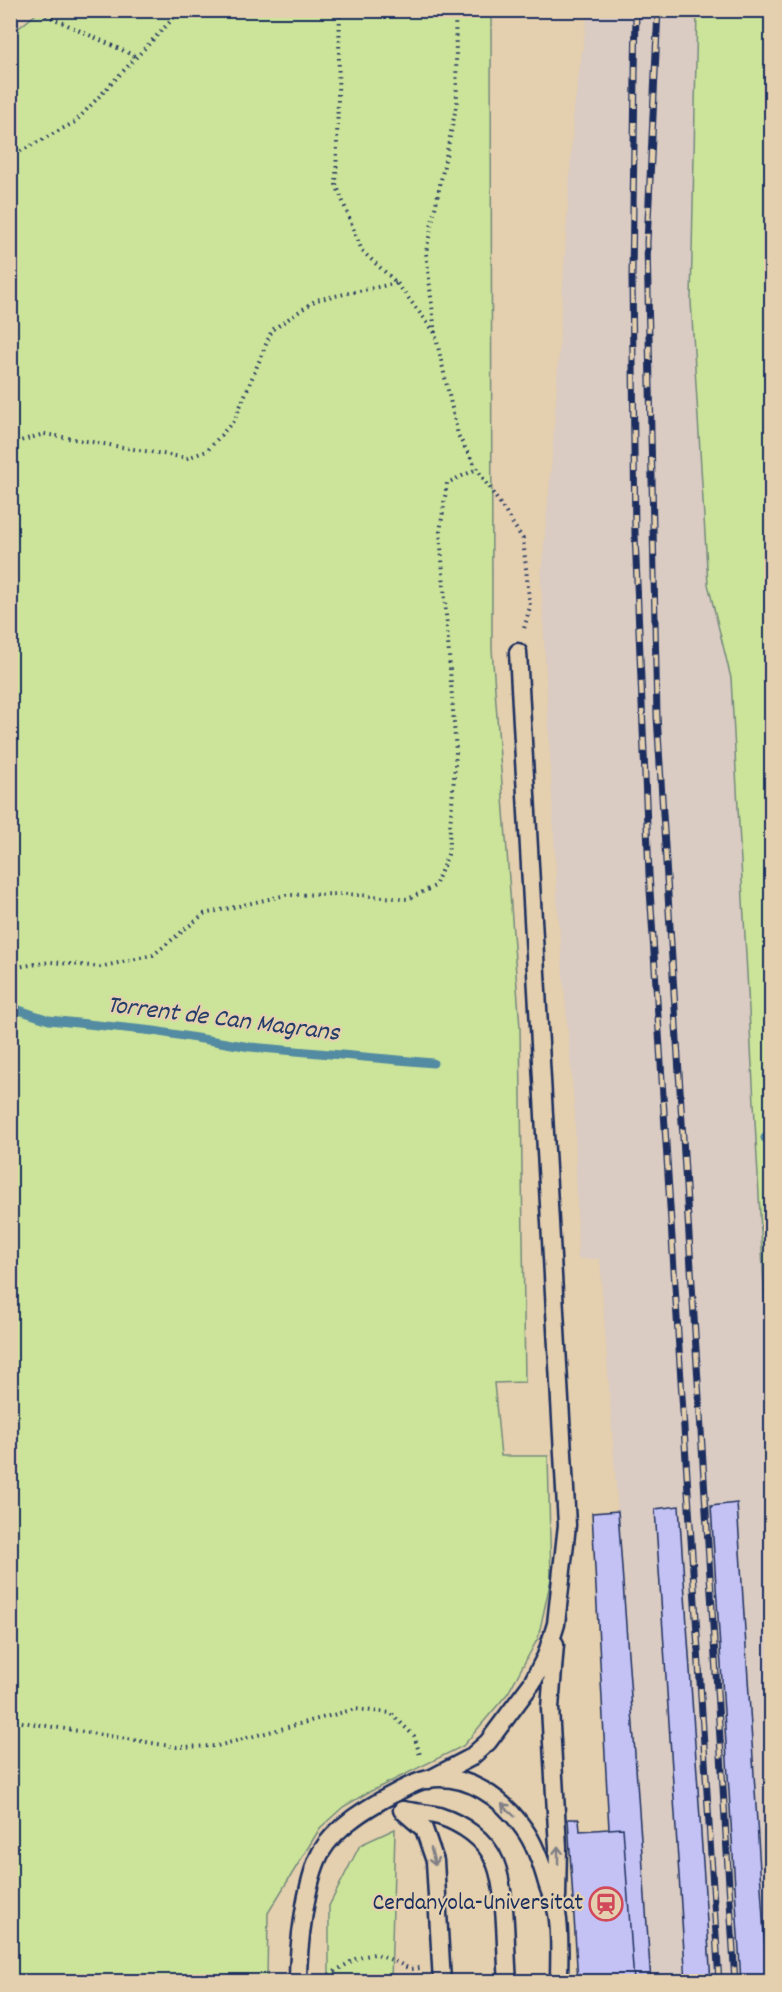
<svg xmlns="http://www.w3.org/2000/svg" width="782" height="1992" font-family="Dekko,sans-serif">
	<rect width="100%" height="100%" fill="#e4cfae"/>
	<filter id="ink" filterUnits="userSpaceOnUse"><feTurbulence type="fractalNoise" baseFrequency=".0167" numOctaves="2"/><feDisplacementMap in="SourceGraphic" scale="12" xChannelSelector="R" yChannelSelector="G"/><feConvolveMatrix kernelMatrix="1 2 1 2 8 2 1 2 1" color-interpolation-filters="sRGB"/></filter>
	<g filter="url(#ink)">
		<path fill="#dacbc3" d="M588,11H697L691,301L708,584L731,678L771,1416V1981H651L600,1259H578L575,1116L558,913L541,579L553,446L574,108Z"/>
		<path fill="#cce499" stroke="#748a7c" stroke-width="1.5" d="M40,11H491L492,649L520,1028L525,1382L494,1383L501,1456H548L551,1579L538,1638L508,1693L463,1746L367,1793L343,1807L320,1828L268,1913L267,1981H11L10,35Z
			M697,11H771V1416L731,678L708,584L691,301Z
			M395,1829L391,1981H329V1906L360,1845Z"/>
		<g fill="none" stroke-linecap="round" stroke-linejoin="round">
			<path stroke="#528ba2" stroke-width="9" d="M10,1007L49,1020L154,1031L250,1047L433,1063
				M771,1072L772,1071
				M765,1138L772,1141"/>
		</g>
		<path fill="#c4c2f4" stroke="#1b2f5e" stroke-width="1.5" d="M737,1503L767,1982H741L711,1506Z
			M679,1506L711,1982H686L655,1509Z
			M618,1511L651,1982H634L623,1828L609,1829L592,1513Z
			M568,1819H579L580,1831L623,1828L634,1982H578Z"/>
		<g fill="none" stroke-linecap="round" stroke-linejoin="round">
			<defs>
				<path id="service" d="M555,1644L550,1708L558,1847L557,1897
					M428,1780L470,1758L488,1742L532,1683L546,1656L556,1624L567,1525L518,652
					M402,1810C414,1812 427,1813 439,1816C461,1823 486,1839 495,1862C507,1891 505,1949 508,1982
					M403,1811L424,1829L435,1861L442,1982
					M298,1982C298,1948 305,1882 321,1852C336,1826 368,1807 395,1793C405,1788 417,1781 428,1779C467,1773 503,1798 524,1829C535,1844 542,1865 547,1883C550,1893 555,1903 557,1913C561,1935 559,1959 559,1982"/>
			</defs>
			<use href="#service" stroke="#1b2f5e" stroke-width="21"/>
			<path stroke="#1b2f5e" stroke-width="4" stroke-dasharray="1.5 4.5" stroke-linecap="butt" d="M35,10L137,57
				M340,10L336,184L362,251L397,283L435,333L458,435L477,469L523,539L530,607L523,632
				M10,157L75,122L181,10
				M435,333L426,252L457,103L455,10
				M10,444L44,434L187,458L207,451L235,419L272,330L316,300L397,283
				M10,968L51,962L100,967L153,955L204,914L286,895L346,894L408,899L435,886L448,854L456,752L440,532L447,483L477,469
				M10,1720L177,1747L217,1746L355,1709L391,1713L414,1736L421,1758
				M319,1981L357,1958L374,1954L392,1960L410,1969L419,1968"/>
			<use href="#service" stroke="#e4cfae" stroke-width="16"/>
			<defs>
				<path id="rail" d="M636,10L632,276L635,534L649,874L719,1982
					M658,10L647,243L657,716L735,1982"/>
			</defs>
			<use href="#rail" stroke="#1b2f5e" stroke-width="7"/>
			<use href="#rail" stroke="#e4cfae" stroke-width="4.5" stroke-dasharray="14" stroke-linecap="butt"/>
		</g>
		<defs><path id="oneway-shaft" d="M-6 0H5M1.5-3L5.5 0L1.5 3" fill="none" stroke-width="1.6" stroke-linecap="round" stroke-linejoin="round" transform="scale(1.5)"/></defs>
		<g stroke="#807f86">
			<use href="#oneway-shaft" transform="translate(508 1810) rotate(-136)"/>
			<use href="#oneway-shaft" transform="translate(558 1855) rotate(-90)"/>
			<use href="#oneway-shaft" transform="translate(433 1857) rotate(76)"/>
		</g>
	</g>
	<defs>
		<symbol id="station-ring" viewBox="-11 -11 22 22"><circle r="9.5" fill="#e4cfae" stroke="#d1495b" stroke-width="1.5"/><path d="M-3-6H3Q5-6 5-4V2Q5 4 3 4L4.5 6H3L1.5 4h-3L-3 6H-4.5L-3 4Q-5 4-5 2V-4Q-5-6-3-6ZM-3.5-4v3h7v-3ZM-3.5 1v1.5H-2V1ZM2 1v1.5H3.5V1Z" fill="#d1495b"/></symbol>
	</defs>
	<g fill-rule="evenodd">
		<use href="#station-ring" x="587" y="1885" width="38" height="38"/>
	</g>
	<g text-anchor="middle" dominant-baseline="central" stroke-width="4.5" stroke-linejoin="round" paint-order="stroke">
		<g font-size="24" fill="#1b2f5e" stroke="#e4cfae" text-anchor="end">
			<text x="583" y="1904">Cerdanyola-Universitat</text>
		</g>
		<g font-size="26" font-style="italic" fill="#243e69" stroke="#e4cfae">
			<text transform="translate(223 1020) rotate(7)">Torrent de Can Magrans</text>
		</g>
	</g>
	<rect width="782" height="1992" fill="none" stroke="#e4cfae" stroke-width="36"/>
	<rect x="18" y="18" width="746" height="1956" fill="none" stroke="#1b2f5e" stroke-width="2" filter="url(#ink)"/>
</svg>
